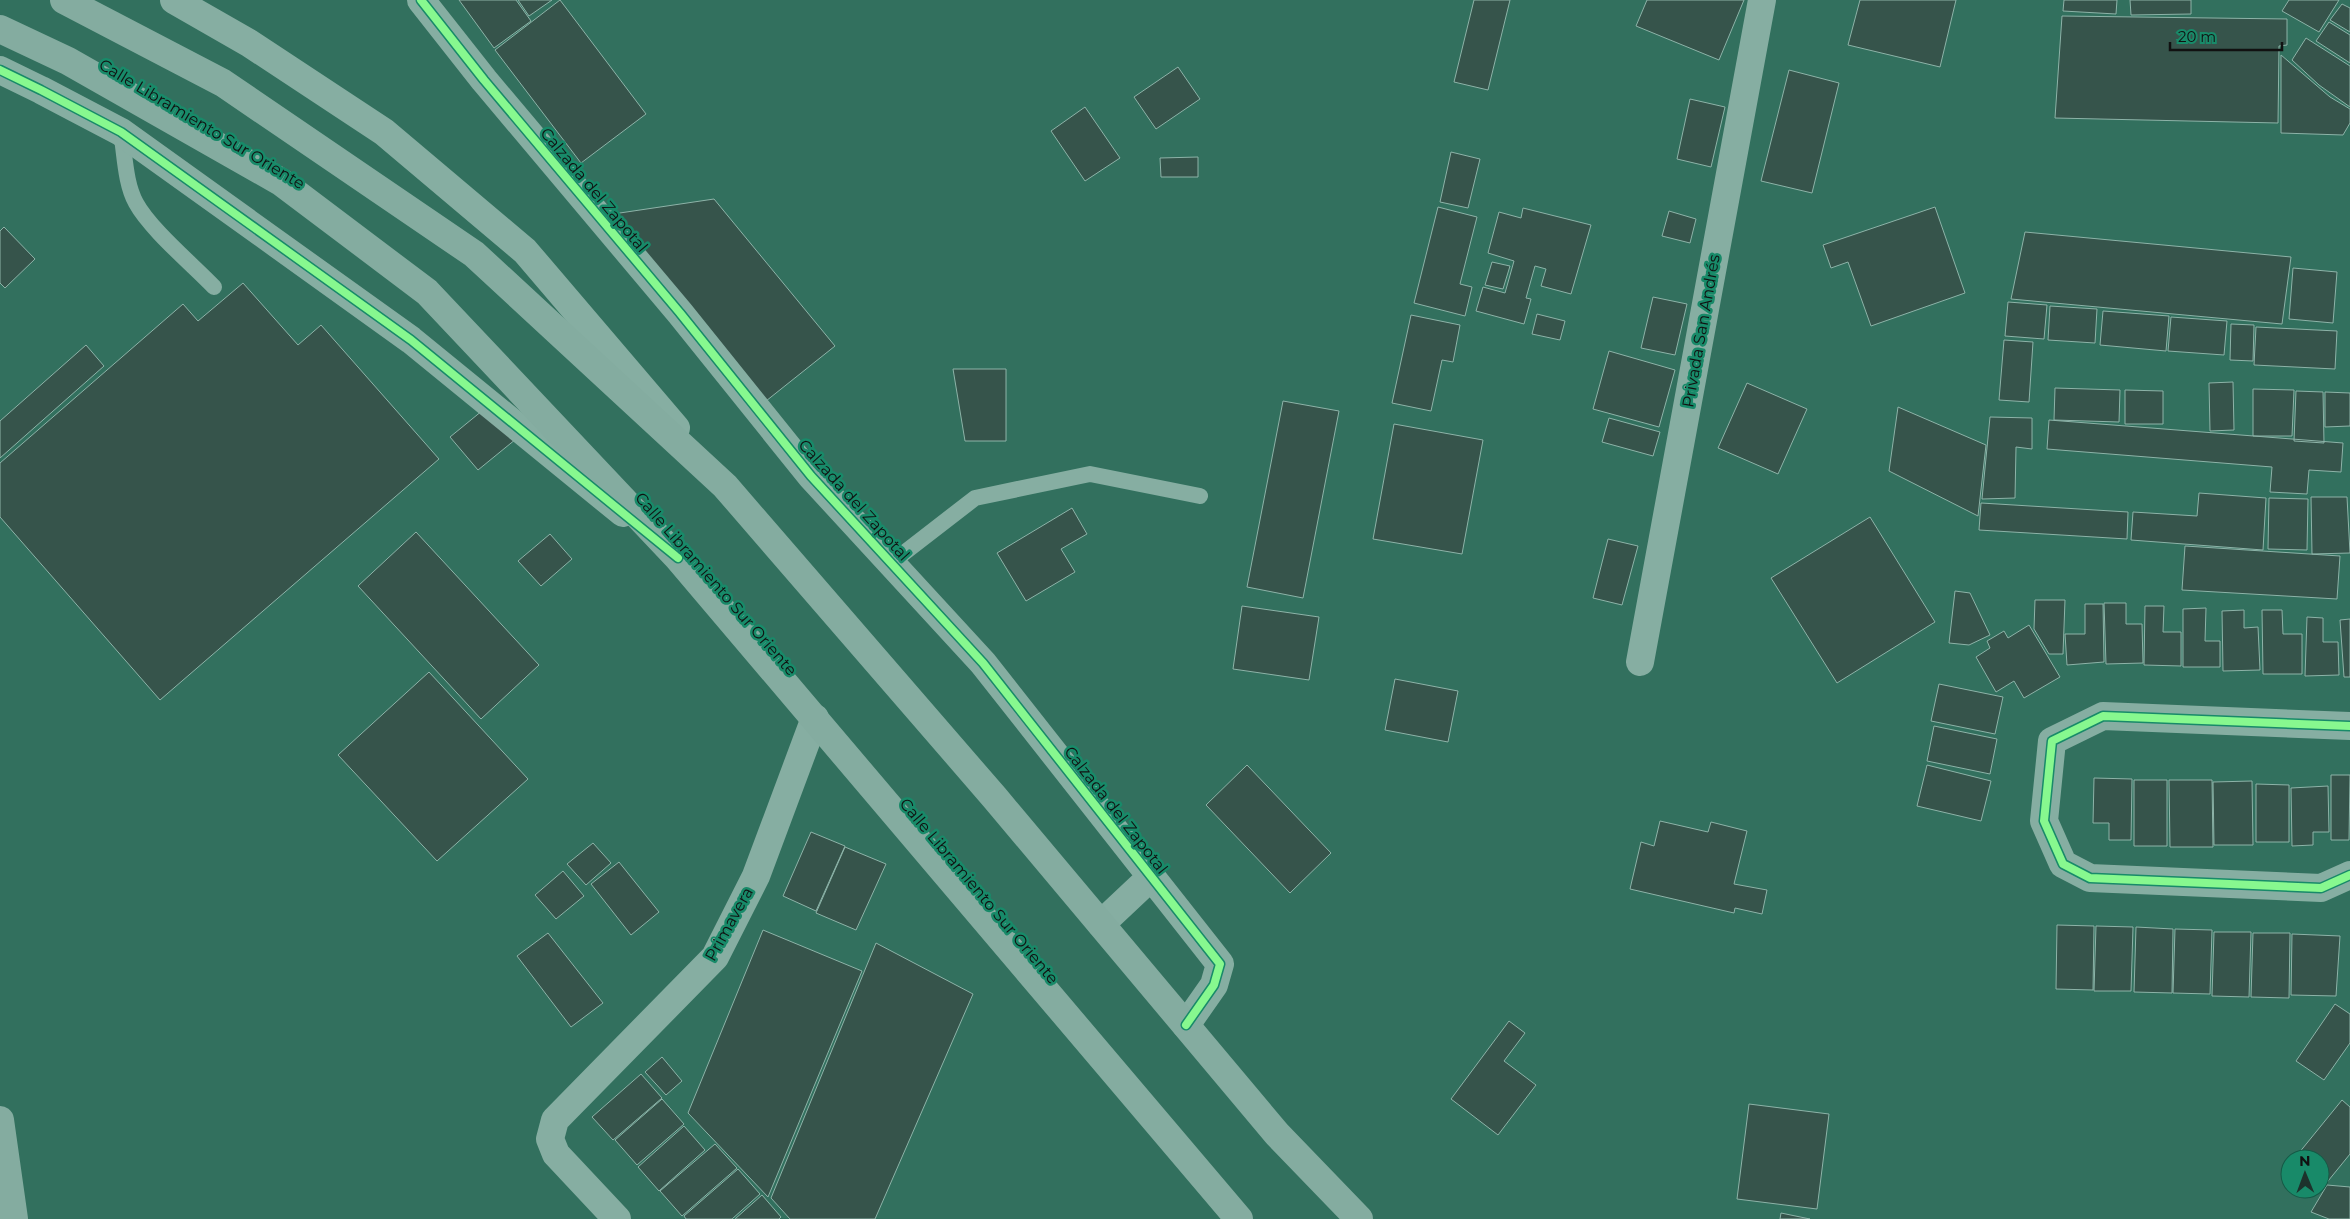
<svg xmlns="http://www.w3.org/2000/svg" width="2350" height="1219" font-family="Montserrat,sans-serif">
	<rect width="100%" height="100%" fill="#32705e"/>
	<path fill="#36544b" stroke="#8db3a8" d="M459,0H516L531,21L494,48Z
		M518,0H552L529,16Z
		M560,0L646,114L581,163L495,50Z
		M1474,0H1510L1488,90L1454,82Z
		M1647,0H1744L1719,60L1636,26Z
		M1860,0H1956L1940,67L1848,45Z
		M2064,0H2117L2116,14L2063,11Z
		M2130,0H2191V14L2131,15Z
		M2289,0H2339L2319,32L2282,11Z
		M2342,4L2350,8V32L2330,20Z
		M2062,16L2287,19V45L2279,46L2278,123L2055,118Z
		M2329,22L2350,35V63L2316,41Z
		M2306,38L2350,66V107L2319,85L2292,60Z
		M2281,55L2330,97L2350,109V123L2343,135L2281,133Z
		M1178,67L1200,99L1156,129L1134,97Z
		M1789,70L1839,83L1812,193L1761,181Z
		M1690,99L1725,107L1711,167L1677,159Z
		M1085,107L1120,158L1085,181L1051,131Z
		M1451,152L1480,159L1468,208L1440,202Z
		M1198,157V177H1161L1160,158Z
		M714,199L835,346L766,401L613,214Z
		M1438,207L1477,217L1460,284L1472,287L1465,316L1414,303Z
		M1935,207L1965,293L1871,326L1848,262L1831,268L1823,245Z
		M1523,208L1591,225L1571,294L1541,286L1546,269L1535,266L1526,298L1531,299L1524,324L1476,311L1483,287L1505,293L1514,261L1488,253L1499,212L1521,218Z
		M1669,211L1696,219L1690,243L1662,236Z
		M4,227L35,259L5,288L0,283V231Z
		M2025,232L2291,257L2282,324L2011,299Z
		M1492,262L1510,266L1503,289L1485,285Z
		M2293,268L2337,272L2333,323L2289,319Z
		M243,283L298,345L321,325L439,459L160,700L0,517V463L183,304L198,321Z
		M1653,297L1687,304L1675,355L1641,348Z
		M2008,302L2047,305L2044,339L2005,336Z
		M2050,306L2097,309L2095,343L2048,340Z
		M2103,311L2169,316L2166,351L2100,345Z
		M1537,314L1565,321L1560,340L1532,334Z
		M1411,315L1460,325L1453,362L1442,360L1431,411L1392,403Z
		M2171,317L2227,321L2224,355L2168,351Z
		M2231,324L2254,325L2253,361L2230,360Z
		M2256,327L2337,331L2335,369L2254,365Z
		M2004,340L2033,342L2029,402L1999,400Z
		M86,345L104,366L0,458V421Z
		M1609,351L1675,370L1659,427L1593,409Z
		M953,369H1006V441H965Z
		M2233,382L2234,430L2210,431L2209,383Z
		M1747,383L1807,409L1778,474L1718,448Z
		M2055,388L2120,390L2119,422L2054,420Z
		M2253,389L2294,390L2292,436H2253Z
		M2125,390L2163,391V424H2125Z
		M2296,391L2323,392L2324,443L2294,441Z
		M2325,392L2350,393V426L2325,427Z
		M1283,401L1339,411L1303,598L1247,587Z
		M488,406L516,439L478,470L450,437Z
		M1898,407L1986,445L1978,516L1889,471Z
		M1990,417L2032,418V449L2016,447L2015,498L1982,499Z
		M1609,418L1660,432L1653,456L1602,442Z
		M2049,420L2343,443L2341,472L2309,470L2307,494L2270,492L2272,467L2047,449Z
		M1394,424L1483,440L1462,554L1373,539Z
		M2199,493L2266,498L2263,550L2131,540L2133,512L2197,516Z
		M2311,497H2347L2350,553L2312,554Z
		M2269,498L2308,499L2307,550L2268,549Z
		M1981,503L2128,512L2127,539L1979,530Z
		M1072,508L1087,534L1061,549L1075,572L1026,601L997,553Z
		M1870,517L1935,622L1837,683L1771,578Z
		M416,532L539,665L481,719L358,586Z
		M550,534L572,559L541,586L518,561Z
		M1608,539L1638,546L1622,605L1593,598Z
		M2185,546L2340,556L2337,599L2182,590Z
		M1955,591L1970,593L1990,635L1969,645L1949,643Z
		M2035,600H2065L2063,654H2049L2034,629Z
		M2104,603H2126V624H2142L2143,663L2106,664Z
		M2085,604H2103L2104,662L2067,665L2065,634H2085Z
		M1242,606L1319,617L1309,680L1233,669Z
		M2145,606H2164L2163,632H2181V666L2144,665Z
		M2206,608L2205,641H2220V667H2183V609Z
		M2244,610V628L2258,627L2260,670L2223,671L2222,611Z
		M2262,610H2282L2283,634H2302V674H2263Z
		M2307,617L2323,618V642H2338L2339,675L2305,676Z
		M2350,619V677H2344L2340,620Z
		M2029,625L2060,677L2024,698L2014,681L1996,692L1976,657L1990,648L1987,641L2004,631L2008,638Z
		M429,672L528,779L437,861L338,755Z
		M1395,679L1458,691L1448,742L1385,730Z
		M1939,684L2003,697L1995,734L1931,721Z
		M1934,726L1997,739L1990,774L1927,761Z
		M1247,765L1331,853L1290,893L1206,805Z
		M1927,765L1991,781L1981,821L1917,806Z
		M2331,775H2350L2349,840H2331Z
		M2094,778L2132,779L2131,840H2109V823H2093Z
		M2134,780H2167V846H2134Z
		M2169,780H2212L2213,847H2170Z
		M2252,781L2253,845H2214L2213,782Z
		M2256,784L2289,785V842H2256Z
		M2328,786L2329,832H2313V845L2292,846L2291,788Z
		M1660,821L1708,832L1711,822L1747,831L1734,884L1767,890L1762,914L1735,908L1734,913L1630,889L1641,842L1654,846Z
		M811,832L845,846L816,911L783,896Z
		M593,843L611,863L586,885L567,864Z
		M845,847L886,864L856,930L816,913Z
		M619,862L659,912L631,935L591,884Z
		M563,871L584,896L556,919L535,895Z
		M2057,925L2094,926L2093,990L2056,989Z
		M2096,926L2133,927L2131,991H2094Z
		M2136,927L2173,929L2172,993L2134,992Z
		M2175,929L2212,930L2210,994L2173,993Z
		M763,930L862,971L768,1197L688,1113Z
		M2214,932H2251L2249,997L2212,996Z
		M548,933L603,1003L571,1027L517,956Z
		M2253,933H2290L2289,998L2251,997Z
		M2292,934L2340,936L2336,996L2291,995Z
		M876,943L973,994L875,1219H790L771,1198Z
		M2335,1004L2350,1014V1043L2324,1080L2296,1061Z
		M1509,1021L1525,1033L1504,1061L1536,1085L1498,1135L1451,1099Z
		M662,1057L682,1081L666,1095L645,1072Z
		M641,1074L662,1098L613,1140L592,1117Z
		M662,1099L684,1124L637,1165L615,1140Z
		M2342,1100L2350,1107V1154L2324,1186L2320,1183V1159H2294Z
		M1749,1104L1829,1114L1817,1209L1737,1199Z
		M684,1126L705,1150L659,1191L638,1167Z
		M715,1144L737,1168L682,1216L660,1191Z
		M738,1169L760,1194L732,1219H686L684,1216Z
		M2327,1185L2350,1187V1219H2329L2311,1212Z
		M762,1195L781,1217L779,1219H735Z
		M1781,1213L1810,1219H1780Z"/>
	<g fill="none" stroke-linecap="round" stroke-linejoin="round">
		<path stroke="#86aea2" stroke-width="16" d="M121,132C125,155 125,183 136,203C150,229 193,265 214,287
			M891,563L975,498L1090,474L1200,496"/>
		<path stroke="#86aea2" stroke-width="28" d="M421,0L484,80L680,313L811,476L983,663L1220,964L1214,985L1186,1025
			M1640,662L1762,0
			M2350,726L2103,716L2052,741L2044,821L2063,864L2090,878L2321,888L2350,875
			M1101,924L1151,877
			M617,1219L556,1154L550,1139L555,1120L715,957L756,876L815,718"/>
		<path stroke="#86aea2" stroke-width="28" d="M174,0L249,43L384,132L525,251L676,428
			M0,70L41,90L121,132L411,340L623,513"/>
		<path stroke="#84aca0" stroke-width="28" d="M64,0L223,83L474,254L725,486L995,798L1277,1134L1359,1219
			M0,29L68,61L281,182L427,292L678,558L1239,1219
			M0,1120L14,1219"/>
		<defs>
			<path id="cycleway" d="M421,0L484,80L680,313L811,476L983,663L1220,964L1214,985L1186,1025
				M0,70L41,90L121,132L411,340L678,558
				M2350,726L2103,716L2052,741L2044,821L2063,864L2090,878L2321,888L2350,875"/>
		</defs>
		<use href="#cycleway" stroke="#188a69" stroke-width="11"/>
		<use href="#cycleway" stroke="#87f88f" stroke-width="8"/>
	</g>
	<g text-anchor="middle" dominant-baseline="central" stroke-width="5" stroke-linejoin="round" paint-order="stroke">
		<g font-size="16" fill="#111" stroke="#188a69">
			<text transform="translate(202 124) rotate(31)">Calle Libramiento Sur Oriente</text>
			<text transform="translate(594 190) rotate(50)">Calzada del Zapotal</text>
			<text transform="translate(1701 331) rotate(-80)">Privada San Andrés</text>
			<text transform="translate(854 500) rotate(48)">Calzada del Zapotal</text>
			<text transform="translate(716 584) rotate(49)">Calle Libramiento Sur Oriente</text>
			<text transform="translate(1116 810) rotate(52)">Calzada del Zapotal</text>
			<text transform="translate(979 891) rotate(50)">Calle Libramiento Sur Oriente</text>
			<text transform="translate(729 924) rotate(-61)">Primavera</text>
		</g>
	</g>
	<g transform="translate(2305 1174) rotate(359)"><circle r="24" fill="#188a69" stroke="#155a46"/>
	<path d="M0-4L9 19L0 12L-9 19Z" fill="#1d322c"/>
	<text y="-8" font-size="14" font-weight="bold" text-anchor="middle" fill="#111111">N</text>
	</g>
	<path d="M2170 42v8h112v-8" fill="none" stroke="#111111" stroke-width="2.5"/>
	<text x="2178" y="42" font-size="15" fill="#111111" stroke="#188a69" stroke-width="4" paint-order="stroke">20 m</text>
</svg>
